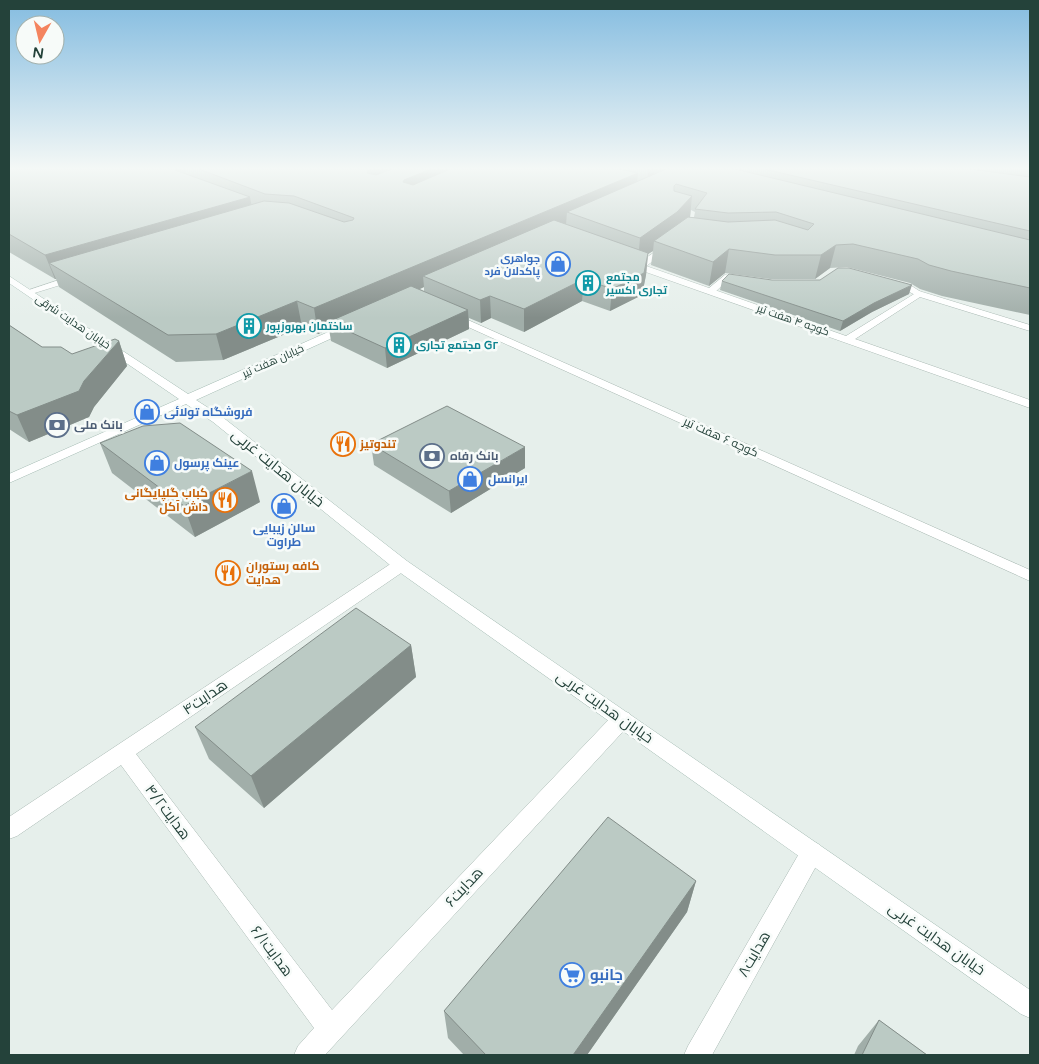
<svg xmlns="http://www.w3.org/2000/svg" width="1039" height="1064" font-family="'Varela Round',Cairo,sans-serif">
	<rect width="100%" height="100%" fill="#e6efeb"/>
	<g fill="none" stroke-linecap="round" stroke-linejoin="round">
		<defs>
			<path id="lane" d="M668,243L671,244V248L642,269H636V265Z
				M725,275L742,278L744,280L739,283L727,281L714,293H708V289Z
				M891,280L910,285L924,294L919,297L904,289L888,285L886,283Z"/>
			<path id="street" d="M629,260L846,336L919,291L1030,325V331L920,297L855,339L1030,400V408L626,265V261Z
				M77,274L82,277L80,279L28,295L23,292Z
				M450,312L1030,570V581L446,317L445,315Z
				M401,560L407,561L409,565L407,569L136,754L332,1010L615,713L622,711L629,713L632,719L629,725L325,1055H294L298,1046L314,1028L121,765L17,836L9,839V817L395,561Z
				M812,841L820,845L823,852L820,859L712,1055H684L688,1046L804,845Z"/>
			<path id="secondary" d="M9,276L188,394L344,325H352L353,327L352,329L196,400L221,416L407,561L1030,990V1018L1021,1014L395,569L213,422L186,404L9,483V474L179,399L9,283Z"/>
		</defs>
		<use href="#lane" stroke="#a8b8b2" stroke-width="1"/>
		<use href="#street" stroke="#a8b8b2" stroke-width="1"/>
		<use href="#secondary" stroke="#a4bbb3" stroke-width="1"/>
		<use href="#lane" fill="#fff" fill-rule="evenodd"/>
		<use href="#street" fill="#fff" fill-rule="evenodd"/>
		<use href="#secondary" fill="#fff" fill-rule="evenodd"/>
	</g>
	<path fill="#a1aea9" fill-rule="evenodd" d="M9,169H1030V315L942,296L920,289L910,283L847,267L830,268L815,279H770L725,273L709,286L651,265L653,251L648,254L646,275L642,295L610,311L582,301L524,332L491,318L481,323L469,318V329L387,368L331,341L329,329L318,334L302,327L223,360L176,362L59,287L56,279H55L9,252ZM691,210L695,212L694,217H690ZM424,287V291L420,289Z
		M772,280L909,294L872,312L840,331L720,290L722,281Z
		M9,325L42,347L72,354L119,341L127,366L94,407L89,417L29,442L9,429Z
		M100,443L260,502L195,537L112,473Z
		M371,444L525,468L451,513L374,465Z
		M411,645L416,677L264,808L209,759L195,727Z
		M696,881L687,912L587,1055H464L448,1038L444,1011Z
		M879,1020L927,1055H854L858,1046Z"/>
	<path fill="#838d89" d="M175,169H184L188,183L181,184Z
		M370,169H422L370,190L367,173L368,170Z
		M431,169H480L406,200L403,182L404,180Z
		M648,169H690L647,188Z
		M638,173L636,193L567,212L566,224L423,276L424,287L337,326L328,322L329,329L318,334L314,308Z
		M692,196L690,217L654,241L653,251L648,254L646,275L642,295L610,311L612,289L638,261L640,238Z
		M250,197L254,219L49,263L56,279H55L45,255Z
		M836,245L830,268L815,279L821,255Z
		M729,249L725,273L709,286L713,262Z
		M584,279L582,301L524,332V309Z
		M912,285L909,294L872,312L840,331L843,321L874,303Z
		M490,296L491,318L481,323L480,300Z
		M297,301L302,327L223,360L216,334Z
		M468,310L469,329L387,368L385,348Z
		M119,341L127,366L94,407L89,417L29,442L17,415L84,381Z
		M525,447V468L451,513L449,491Z
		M252,471L260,502L195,537L184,506Z
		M411,645L416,677L264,808L251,776Z
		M696,881L687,912L587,1055H573Z"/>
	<path fill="#bbcac4" stroke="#838d89" d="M9,169H175V170L250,197L45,255L9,234Z
		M199,169H370L368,170L367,173L376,175L392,169H431L404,180L403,182L413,185L450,169H619L638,173L314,308L297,301L216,334L168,335L49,263L264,201L289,203L344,222L353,220L354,218L294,196L265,194Z
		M666,169H735L1030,240V288L951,271L929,265L918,259L853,244L836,245L821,255H775L729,249L713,262L654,241L688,217L728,222L775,220L808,230L814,224L776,212L728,213L695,209L707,193L676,184L674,186V191L692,196L677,212L640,238L567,212Z
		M764,169H970L1030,177V231Z
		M554,220L648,253L644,273L612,289L584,279L524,309L490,296L480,300L423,276Z
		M838,268H849L912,285L874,303L843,321L722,281L729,274L772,280H820Z
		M411,286L468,310L385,348L328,322Z
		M9,325L42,347H61L72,354L115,339L119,341L84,381L79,391L17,415L9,411Z
		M447,406L525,447L449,491L371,444Z
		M180,423L252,471L184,506L100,443L143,426Z
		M356,608L411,645L251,776L195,727Z
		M608,817L696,881L573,1055H486L444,1011Z
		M879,1020L927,1055H862Z"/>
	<linearGradient id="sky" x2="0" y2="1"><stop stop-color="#84bce0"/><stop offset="0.53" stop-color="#f4f8f6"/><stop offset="1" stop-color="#f4f8f6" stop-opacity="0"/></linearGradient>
	<rect width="1039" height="318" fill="url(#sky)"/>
	<defs>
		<symbol id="shop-ring" viewBox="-11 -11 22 22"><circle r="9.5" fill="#f7fbf9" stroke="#3f7fe0" stroke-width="1.5"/><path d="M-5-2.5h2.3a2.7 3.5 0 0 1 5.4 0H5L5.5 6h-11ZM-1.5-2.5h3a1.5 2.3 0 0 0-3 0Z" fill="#3f7fe0"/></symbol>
		<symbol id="building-ring" viewBox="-11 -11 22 22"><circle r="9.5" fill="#f7fbf9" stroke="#0f9aa8" stroke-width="1.5"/><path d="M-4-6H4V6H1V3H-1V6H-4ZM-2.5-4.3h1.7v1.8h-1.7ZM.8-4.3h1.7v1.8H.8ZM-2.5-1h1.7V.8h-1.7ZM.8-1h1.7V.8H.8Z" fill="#0f9aa8"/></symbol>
		<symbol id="bank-ring" viewBox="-11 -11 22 22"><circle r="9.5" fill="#f7fbf9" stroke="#5c6f8a" stroke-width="1.5"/><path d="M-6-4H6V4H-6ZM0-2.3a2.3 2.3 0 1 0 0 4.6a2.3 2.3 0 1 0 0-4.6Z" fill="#5c6f8a"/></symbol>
		<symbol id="restaurant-ring" viewBox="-11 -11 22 22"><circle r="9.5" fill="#f7fbf9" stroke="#e8710a" stroke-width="1.5"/><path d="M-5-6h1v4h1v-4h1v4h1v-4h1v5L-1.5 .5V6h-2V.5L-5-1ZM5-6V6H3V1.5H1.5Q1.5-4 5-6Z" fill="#e8710a"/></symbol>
		<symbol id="supermarket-ring" viewBox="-11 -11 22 22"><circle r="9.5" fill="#f7fbf9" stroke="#3f7fe0" stroke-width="1.5"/><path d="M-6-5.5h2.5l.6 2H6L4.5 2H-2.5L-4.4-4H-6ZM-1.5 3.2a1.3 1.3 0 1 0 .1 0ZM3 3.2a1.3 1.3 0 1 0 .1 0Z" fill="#3f7fe0"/></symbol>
	</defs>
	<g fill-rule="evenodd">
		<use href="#shop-ring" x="544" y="250" width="28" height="28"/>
		<use href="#building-ring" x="574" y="269" width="28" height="28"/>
		<use href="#building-ring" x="235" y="312" width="28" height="28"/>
		<use href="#building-ring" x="385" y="331" width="28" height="28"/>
		<use href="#shop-ring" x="133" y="398" width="28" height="28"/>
		<use href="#bank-ring" x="43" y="411" width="28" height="28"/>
		<use href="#restaurant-ring" x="329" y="430" width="28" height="28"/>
		<use href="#bank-ring" x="418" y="442" width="28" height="28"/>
		<use href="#shop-ring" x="143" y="449" width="28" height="28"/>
		<use href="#shop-ring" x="456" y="465" width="28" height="28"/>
		<use href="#restaurant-ring" x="211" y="486" width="28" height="28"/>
		<use href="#shop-ring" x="270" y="492" width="28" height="28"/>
		<use href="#restaurant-ring" x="214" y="559" width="28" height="28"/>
		<use href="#supermarket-ring" x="558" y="961" width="28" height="28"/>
	</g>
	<g text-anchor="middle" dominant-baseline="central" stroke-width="5" stroke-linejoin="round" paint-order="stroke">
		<g font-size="11" font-weight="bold" fill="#366cbe" stroke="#f7fbf9" text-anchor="end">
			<text x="540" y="258">جواهری<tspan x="540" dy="13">پاکدلان فرد</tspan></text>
		</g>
		<g font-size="11" font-weight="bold" fill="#0d838f" stroke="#f7fbf9" text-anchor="start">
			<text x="606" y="277">مجتمع<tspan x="606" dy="13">تجاری اکسیر</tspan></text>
			<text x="266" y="326">ساختمان بهروزپور</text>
			<text x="416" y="345">مجتمع تجاری G۲</text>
		</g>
		<g font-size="11" fill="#24423a" stroke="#f7fbf9">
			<text transform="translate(793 320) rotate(19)">کوچه ۴ هفت تیر</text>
			<text transform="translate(73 322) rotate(34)">خیابان هدایت شرقی</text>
			<text transform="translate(273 361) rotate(-24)">خیابان هفت تیر</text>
		</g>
		<g font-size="12" font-weight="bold" fill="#366cbe" stroke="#f7fbf9" text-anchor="start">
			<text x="164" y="412">فروشگاه تولائی</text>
			<text x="174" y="463">عینک پرسول</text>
			<text x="488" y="479">ایرانسل</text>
			<text x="284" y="528" text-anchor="middle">سالن زیبایی<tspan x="284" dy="14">طراوت</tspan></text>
		</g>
		<g font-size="12" font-weight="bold" fill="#4e5e75" stroke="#f7fbf9" text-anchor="start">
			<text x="74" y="425">بانک ملی</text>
			<text x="450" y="456">بانک رفاه</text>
		</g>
		<g font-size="12" fill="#24423a" stroke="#f7fbf9">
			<text transform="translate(721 437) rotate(24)">کوچه ۶ هفت تیر</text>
		</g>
		<g font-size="12" font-weight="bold" fill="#c56008" stroke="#f7fbf9" text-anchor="start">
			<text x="360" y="444">تندوتیز</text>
			<text x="208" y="493" text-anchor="end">کباب گلپایگانی<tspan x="208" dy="14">داش آکل</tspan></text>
			<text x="246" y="566">کافه رستوران<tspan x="246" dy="14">هدایت</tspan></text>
		</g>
		<g font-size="15" fill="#24423a" stroke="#f7fbf9">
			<text transform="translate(278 468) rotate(39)">خیابان هدایت غربی</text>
			<text transform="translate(205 697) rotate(-34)">هدایت۴</text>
			<text transform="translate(605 707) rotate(35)">خیابان هدایت غربی</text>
			<text transform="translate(168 812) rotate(53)">هدایت۴/۲</text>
			<text transform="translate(464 887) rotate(-47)">هدایت۶</text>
			<text transform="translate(937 939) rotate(35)">خیابان هدایت غربی</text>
			<text transform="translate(272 951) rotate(53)">هدایت۶/۱</text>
			<text transform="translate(754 954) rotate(-60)">هدایت۸</text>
		</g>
		<g font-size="15" font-weight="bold" fill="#366cbe" stroke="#f7fbf9" text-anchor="start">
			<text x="590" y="975">جانبو</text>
		</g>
	</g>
	<rect width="1039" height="1064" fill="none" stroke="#24423a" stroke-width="20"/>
	<g transform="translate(40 40) rotate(188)"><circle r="24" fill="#f7fbf9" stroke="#a3b1ad"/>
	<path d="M0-4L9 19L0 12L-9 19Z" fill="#f4845f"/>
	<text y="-8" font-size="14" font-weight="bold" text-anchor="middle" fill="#24423a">N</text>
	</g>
</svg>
